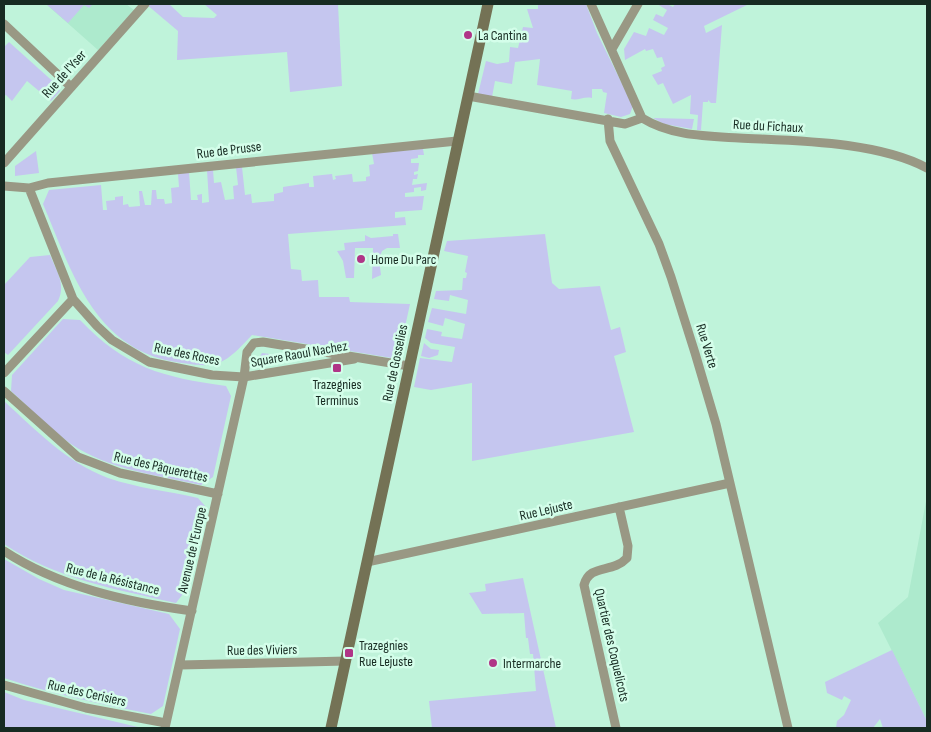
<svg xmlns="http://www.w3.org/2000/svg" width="931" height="732" font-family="'Sofia Sans Condensed',sans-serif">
	<rect width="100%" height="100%" fill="#bff3da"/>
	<path fill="#adeacd" d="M46,4H126L134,10L98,50Z
		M927,496V721L878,623L908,597Z"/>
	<path fill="#c5c6ef" d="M46,4H93L89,8L84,5L68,23Z
		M146,4H169L183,17L214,18L217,15L204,4H338L342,86L290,92L287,52L177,60L178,31Z
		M538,4H586L597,33L633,106L630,114L621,117L604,113L607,93L603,92L602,89H592V98C584,96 578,101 571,99L572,91L537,85L540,59L515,62L512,84L495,81L492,97L478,94L486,61L497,64L509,62L510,47L518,48L523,27L533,28L527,9H538Z
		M657,4H667L673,7L675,4H749L704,26L706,33L722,25L716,103H711L708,100V102H703L701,130H697L698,115L690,114L691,95L673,104L663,83L658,85L652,75L662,71L661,68L665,66L662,57L657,58L653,49L646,51L645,49L625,60L624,49L634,32L646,36L649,28L664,35L668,28L653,20L656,14L663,17L667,10Z
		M9,42L58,86L60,91L51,101L27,81L12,101L6,95L4,96V47Z
		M653,118L694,119L692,129L664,124Z
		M423,149L424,155H418V158L411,159V163H419L418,171L414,172V175L418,174L417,179H413L412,185L427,183L426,190L421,191V187L414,188V192L405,193V197L424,196L422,210L395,212V218L405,217L406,225L288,234L291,269L301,270L302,281L318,280L319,297H349L350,302L410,304L398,359L252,335C223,366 218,369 176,362C94,349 71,270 43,204L49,190L101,185L103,210H107L106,201L115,200V197L123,196V205L128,204L129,207L140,206L139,191H142L145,205H151L152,190H156L157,199H164L165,204L172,203L171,188L179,187L178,174L189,172L191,200H198L197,195L202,194V203L209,202L207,170H213L214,183L221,182L225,200L234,199L233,186L238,185L236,167H242L245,195L251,194L252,203L274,201V194L283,192V187L309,183V187H314L313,176L332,174L333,180L336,179L335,176L352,174L353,182L366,181V177L370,176L369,165L374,164L372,153Z
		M36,151L39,173L15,176V166Z
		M393,234H398L400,248H387L382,251L379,259L381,275L372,279L373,248H355L354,278H346L343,261L337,251L345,250L344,243L365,241V235L371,238L393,236Z
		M545,234L552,283L559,289L600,286L611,330L620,327L626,352L614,356L634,432L472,461V383L431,390L414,387L420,358L452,362L455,347L431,343L425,338L427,329L442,332L441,336L462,339L465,324L445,318L443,326L428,322L432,308L466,314L468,300L450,295L449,301L434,299L436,291L462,290L463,278H466L467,273L465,272L468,256L444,251L447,241Z
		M50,255C57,272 66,284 58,301L8,355L4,352V285L30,257Z
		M63,319L80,320C126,368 162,377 226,386L231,396L213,477L201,485C156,475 110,470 71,444C49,429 30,408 11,391L12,375Z
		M424,343L431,349L439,350L438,355L429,358L421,356Z
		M262,353L301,358L261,365L258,359Z
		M4,401C37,431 66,462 108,478C137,488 168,491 198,498L206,507L189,586L176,603C115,589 56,579 4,544Z
		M4,559L39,579L64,590L169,614L180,629L163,706L151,714C101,704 52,694 4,678Z
		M523,578L556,728H432L429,701L536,691L533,654H530L528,638H526L524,613L482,614L469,593L486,591L485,584Z
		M892,650L927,721V728H883L880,719L873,728H836L837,721L844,715L851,700L844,696L842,700L827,693L825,682Z
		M4,692L24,700L142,728H4Z"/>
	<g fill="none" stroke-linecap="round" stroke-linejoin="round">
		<path stroke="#999884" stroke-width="9" d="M591,4L642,118
			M4,24L70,86
			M612,49L638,4
			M468,96L625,124L642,118C671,136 706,136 739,138C796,141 876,141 927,168
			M608,119L610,141L659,244L671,277L695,353L716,424L788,728
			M4,163L145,4
			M4,186L29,188L48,183L457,141
			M29,188L73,299L97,326L112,340L149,362L212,375L244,377L354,359
			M4,373L73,299
			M4,391L78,457L120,473L218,494
			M4,551C59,587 127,602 192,611
			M367,562L730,483
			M180,665L346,661
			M4,685L86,708L166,723
			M165,728L244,377L247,352L254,343L263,342L409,366
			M616,728L584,585C590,563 612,574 627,558L628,546L619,507"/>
		<path stroke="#747255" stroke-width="11" d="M331,728L488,4"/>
	</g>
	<g fill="#b03587" stroke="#d4feea" stroke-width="2">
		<circle cx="468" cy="35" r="5"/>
		<circle cx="361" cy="259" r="5"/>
		<rect x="332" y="363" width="10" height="10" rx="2.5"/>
		<rect x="344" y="648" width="10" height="10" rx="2.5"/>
		<circle cx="493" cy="663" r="5"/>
	</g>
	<g text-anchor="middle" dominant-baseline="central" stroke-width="5" stroke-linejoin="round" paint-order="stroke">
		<g font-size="14" fill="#172b22" stroke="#d4feea" text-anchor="start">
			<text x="478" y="35">La Cantina</text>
			<text x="371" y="259">Home Du Parc</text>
			<text x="337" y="384" text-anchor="middle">Trazegnies<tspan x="337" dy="16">Terminus</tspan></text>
			<text x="359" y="645">Trazegnies<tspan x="359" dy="16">Rue Lejuste</tspan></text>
			<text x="503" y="663">Intermarche</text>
		</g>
		<g font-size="14" fill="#172b22" stroke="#d4feea">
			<text transform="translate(64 74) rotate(-48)">Rue de l'Yser</text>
			<text transform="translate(768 126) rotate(3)">Rue du Fichaux</text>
			<text transform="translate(229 150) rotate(-7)">Rue de Prusse</text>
			<text transform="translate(707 346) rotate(73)">Rue Verte</text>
			<text transform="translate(187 354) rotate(12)">Rue des Roses</text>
			<text transform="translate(299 354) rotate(-10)">Square Raoul Nachez</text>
			<text transform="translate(395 363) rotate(-78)">Rue de Gosselies</text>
			<text transform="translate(161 467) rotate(13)">Rue des Pâquerettes</text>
			<text transform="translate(546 510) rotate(-13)">Rue Lejuste</text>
			<text transform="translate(192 550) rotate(-77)">Avenue de l'Europe</text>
			<text transform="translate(113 579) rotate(14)">Rue de la Résistance</text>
			<text transform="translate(612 645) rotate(77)">Quartier des Coquelicots</text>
			<text transform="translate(262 650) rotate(-1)">Rue des Viviers</text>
			<text transform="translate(87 693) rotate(13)">Rue des Cerisiers</text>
		</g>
	</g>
	<rect width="931" height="732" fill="none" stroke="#172b22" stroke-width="10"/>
</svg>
